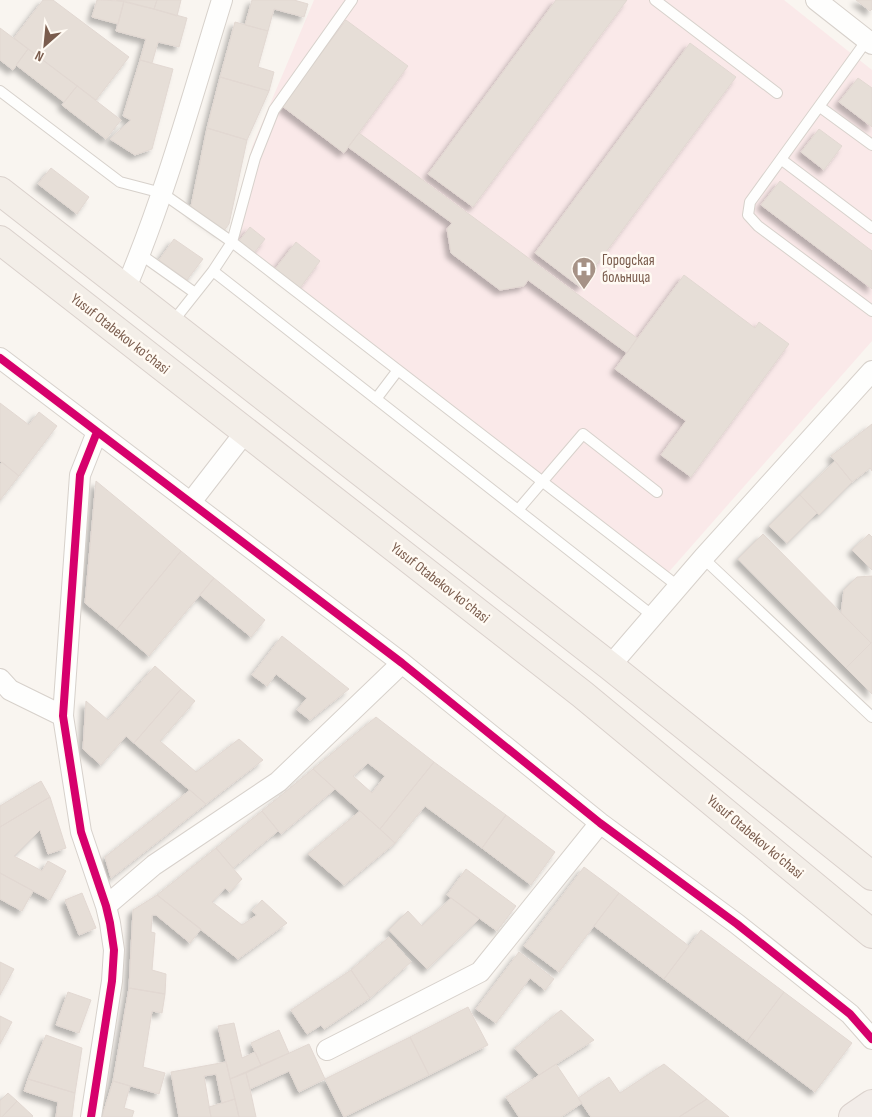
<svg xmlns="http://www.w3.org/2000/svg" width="872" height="1117" font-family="'Sofia Sans Condensed',sans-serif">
	<defs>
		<filter id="shadow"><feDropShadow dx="-4.5" dy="4.5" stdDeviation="2.5" flood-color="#0004"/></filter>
	</defs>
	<rect width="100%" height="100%" fill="#f9f5f0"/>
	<path fill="#fae9e9" d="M314,0H784L872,70V341L667,574L231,240L252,147Z"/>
	<path fill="#e6ded7" stroke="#e2d8d2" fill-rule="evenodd" filter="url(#shadow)" d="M43,0H53L129,57L96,100L14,38Z
		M97,0L124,1L118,24L92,17Z
		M116,0H157L154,9Z
		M157,0H181L177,16L154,9Z
		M252,0H294L308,4L304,17L274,9L268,31L245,25Z
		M556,0H627L473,207L428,174Z
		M856,0H872V9L870,11Z
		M124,1L187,18L179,47L158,42L152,63L140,60L146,39L116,31Z
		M346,20L408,66L344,153L282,106Z
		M235,22L268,31L258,67L274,72L269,91L220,77Z
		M0,28L28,49L13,70L0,60Z
		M690,43L736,77L580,287L535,253Z
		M28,49L77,86L64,102L16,65Z
		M140,60L173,69L152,149L135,155L110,139L131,120L123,116Z
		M220,77L269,91L247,140L207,128Z
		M858,78L872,88V127L839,102Z
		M77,86L121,120L106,139L62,105Z
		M207,128L247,140L229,224L223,232L194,212L191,206Z
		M819,129L842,146L824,170L801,152Z
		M359,133L637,338L627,353L528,280L524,286L500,290L451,253L447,229L452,223L348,147Z
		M51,168L89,197L77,214L38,184Z
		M780,181L872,251V289L761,205Z
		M250,227L265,239L254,253L239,241Z
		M174,239L203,259L187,280L159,260Z
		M296,242L320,261L300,288L275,269Z
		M684,275L755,328L759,322L789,344L691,477L661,455L686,421L615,369Z
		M0,403L29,425L39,412L57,426L19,476L0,461Z
		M872,424V471L870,468L852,482L831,456Z
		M835,461L852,482L819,515L800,495Z
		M2,462L19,476L0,500V465Z
		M96,481L181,551L117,629L85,603Z
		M800,495L817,513L787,543L769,526Z
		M763,534L871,643L846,668L738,559Z
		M869,534L872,537V570L852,550Z
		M181,551L214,578L149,656L117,629Z
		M872,576V642L871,643L841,613L844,590L857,577Z
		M214,578L265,620L251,637L200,595Z
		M282,636L349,689L310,720L297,710L307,698L276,674L267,686L252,675Z
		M872,642V694L846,668Z
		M155,666L181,689L134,743L126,736L101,765L83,749L86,701L108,720Z
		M181,689L195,701L160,741L196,772L239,739L263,760L206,804L134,743Z
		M376,717L434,762L380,829L313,769ZM368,763L385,776L372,793L353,776Z
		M434,762L506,815L482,848L425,806L395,843L380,829Z
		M313,769L335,789L281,834L262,811Z
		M41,781L50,797L0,827V806Z
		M190,790L206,804L111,878L105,857Z
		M50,797L66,848L48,854L40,830L14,856L42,871L48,861L66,871L50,900L0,873V827Z
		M262,811L278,831L233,868L216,848Z
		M360,811L395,843L344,885L308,854Z
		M506,815L555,852L531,885L482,848Z
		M216,848L242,879L230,892L225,888L212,902L242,925L257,915L252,911L262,900L287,923L238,959L157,895Z
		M584,867L619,893L559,972L524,946Z
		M466,869L516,906L497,931L447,895Z
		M0,873L33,891L22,911L0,899Z
		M82,893L96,928L79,935L65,900Z
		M619,893L689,946L664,979L594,926Z
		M157,895L201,929L190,943L156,915H152L151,932L155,933L152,970L166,974L165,994L129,988L133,910Z
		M451,898L479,919L427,969L389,930L408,911L422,926Z
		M701,930L784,992L747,1041L664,979Z
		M389,937L411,962L370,998L351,970Z
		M519,952L554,979L545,990L530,978L496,1023L476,1009Z
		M0,962L14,969L0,995Z
		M351,970L370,998L324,1029L321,1025L307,1034L291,1010Z
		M129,988L165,994L162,1013L152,1011L143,1067L165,1073L159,1094L113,1081Z
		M68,992L91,1000L79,1033L56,1025Z
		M784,992L852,1043L815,1092L747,1041Z
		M468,1007L488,1045L429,1075L410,1037Z
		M561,1010L594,1040L539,1075L515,1048Z
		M0,1016L12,1022L0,1044Z
		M234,1023L242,1058L255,1052L261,1065L230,1079L218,1026Z
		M279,1030L289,1053L261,1065L251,1043Z
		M46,1035L82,1048L75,1093L28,1079Z
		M410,1037L429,1075L344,1117L325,1079Z
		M309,1044L325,1079L299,1092L289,1071L250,1089L246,1073Z
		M226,1062L235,1099L222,1103L216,1074L204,1076L211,1117H179L171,1072Z
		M556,1064L582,1103L561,1117H519L506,1097Z
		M664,1064L707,1099L679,1117H591L578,1098L609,1077L620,1093Z
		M246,1073L250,1089L256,1117H239L230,1079Z
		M28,1079L75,1093L72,1117H56L58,1102L24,1091Z
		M113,1081L130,1086L124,1108L134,1111L132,1117H102Z
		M8,1093L17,1101L2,1117H0V1101Z
		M235,1099L239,1117H211L209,1107Z
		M707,1099L729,1117H679Z
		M17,1101L33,1116L32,1117H2Z"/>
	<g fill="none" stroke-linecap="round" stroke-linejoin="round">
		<defs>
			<path id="service" d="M655,0L777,93
				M867,40L750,202L748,215L758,226L872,311
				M0,91L120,182L162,193L232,242L255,158L274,110L352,0
				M820,107L872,145
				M782,160L872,228
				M140,254L195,293
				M213,271L232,242L679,587
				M171,324L213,271L653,616
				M376,399L398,370
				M518,510L583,434L657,492
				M703,558L872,717"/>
			<path id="minor" d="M816,0L872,44
				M125,290C165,196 192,97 222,0
				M0,358L402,663L600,823L737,924L850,1014L872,1039
				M191,502L246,431
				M610,666L703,558L872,371
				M0,679L10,690L63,716
				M106,906L154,865L278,782L402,663
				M327,1050L480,972L600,823
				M91,1117L112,981L114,950L110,923L106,906L81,832L63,716L80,475L97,432"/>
			<path id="primary" d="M0,191L610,666L872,876
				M0,240L582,694L872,934"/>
			<path id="trunk" d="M853,1117L872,1104"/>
		</defs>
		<use href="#service" stroke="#d7d1cb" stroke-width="12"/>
		<use href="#minor" stroke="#d7d1cb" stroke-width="22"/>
		<use href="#primary" stroke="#dad1cc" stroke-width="30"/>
		<use href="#trunk" stroke="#dad1cc" stroke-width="30"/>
		<use href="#service" stroke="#fefefd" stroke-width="10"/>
		<use href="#minor" stroke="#fefefd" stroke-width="20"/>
		<use href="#primary" stroke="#f3eee8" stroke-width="28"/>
		<use href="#trunk" stroke="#f2ece8" stroke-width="28"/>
		<defs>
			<path id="cycleway" d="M0,358L402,663L600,823L737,924L850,1014L872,1039
				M91,1117L112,981L114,950L110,923L106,906L81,832L63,716L80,475L97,432"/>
		</defs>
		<use href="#cycleway" stroke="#fffaf3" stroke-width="11"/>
		<use href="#cycleway" stroke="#d6006c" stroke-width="8"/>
	</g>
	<defs>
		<symbol id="hospital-pin" viewBox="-11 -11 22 30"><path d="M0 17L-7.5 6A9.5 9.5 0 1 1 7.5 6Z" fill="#a69286" stroke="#fffaf3"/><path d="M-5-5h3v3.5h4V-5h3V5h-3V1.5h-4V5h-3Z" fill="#fff"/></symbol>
	</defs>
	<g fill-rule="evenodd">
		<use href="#hospital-pin" x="570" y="255" width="28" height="38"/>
	</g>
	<g text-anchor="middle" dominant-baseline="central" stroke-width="5" stroke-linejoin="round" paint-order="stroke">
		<g font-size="15" fill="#7a5c4d" stroke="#fffaf3" text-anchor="start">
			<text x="602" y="260">Городская<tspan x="602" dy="17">больница</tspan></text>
		</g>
		<g font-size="15" fill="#7a5c4d" stroke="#fffaf3">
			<text transform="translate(120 334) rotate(38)">Yusuf Otabekov ko'chasi</text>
			<text transform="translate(440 583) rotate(38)">Yusuf Otabekov ko'chasi</text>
			<text transform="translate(755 837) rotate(40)">Yusuf Otabekov ko'chasi</text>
		</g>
	</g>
	<g transform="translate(45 45) rotate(207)" stroke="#fffaf3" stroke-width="4" paint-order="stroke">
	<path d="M0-4L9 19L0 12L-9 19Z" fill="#7a5c4d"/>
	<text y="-8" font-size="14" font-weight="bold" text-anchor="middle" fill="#7a5c4d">N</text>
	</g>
</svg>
